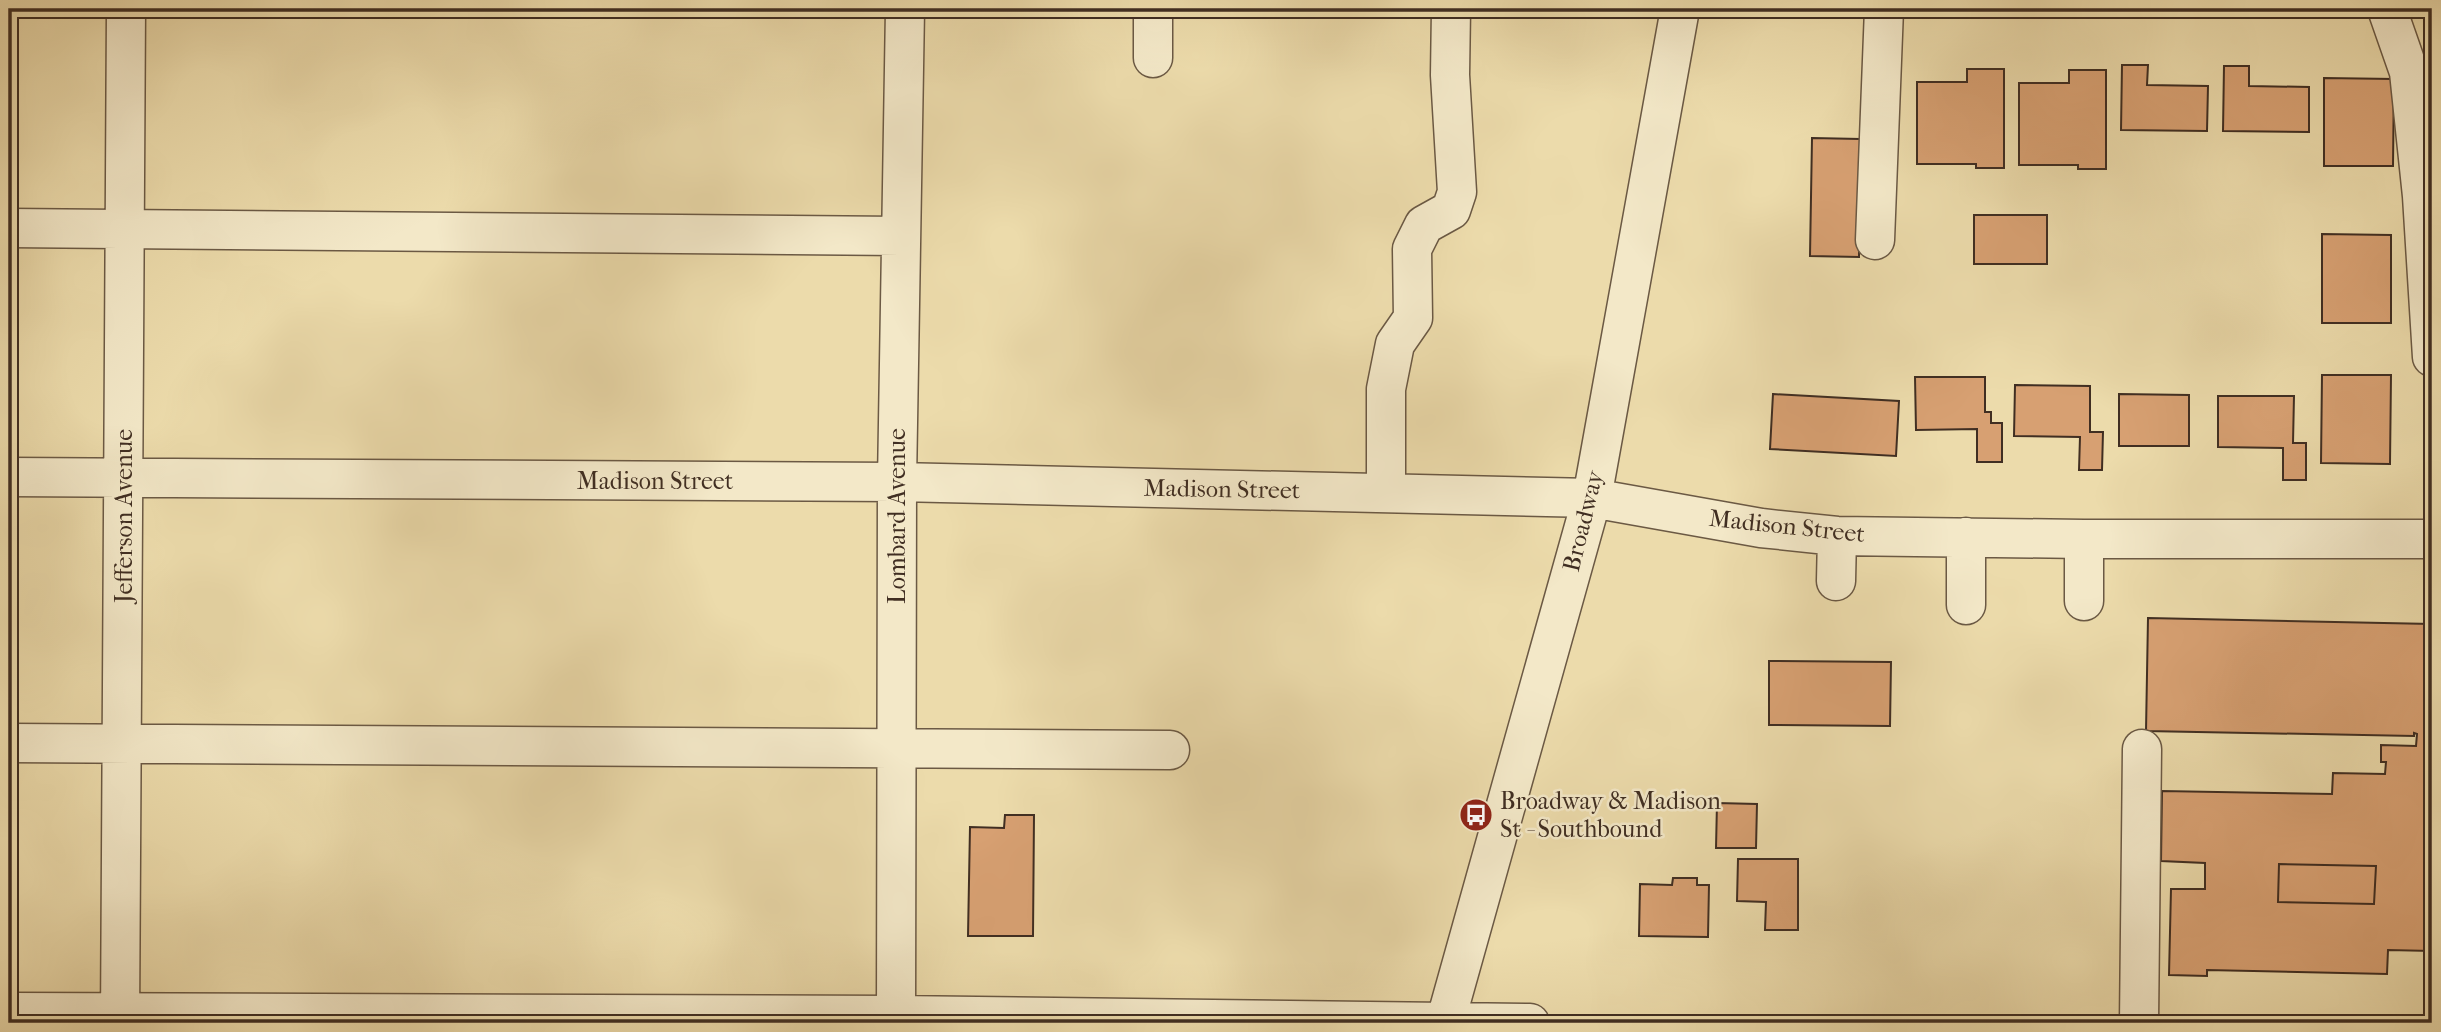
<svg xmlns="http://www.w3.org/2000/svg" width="2441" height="1032" font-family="'IM FELL French Canon',serif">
	<rect width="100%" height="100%" fill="#ecdbab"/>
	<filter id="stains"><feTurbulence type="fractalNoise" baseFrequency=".00286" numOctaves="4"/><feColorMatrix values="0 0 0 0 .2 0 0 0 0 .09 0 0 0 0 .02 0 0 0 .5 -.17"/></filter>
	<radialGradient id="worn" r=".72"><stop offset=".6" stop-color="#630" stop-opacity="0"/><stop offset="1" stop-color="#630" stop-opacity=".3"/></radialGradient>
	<path fill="#d7a072" stroke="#402e22" stroke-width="2" fill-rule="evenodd" d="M2122,65H2148L2147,85L2208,86L2207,131L2121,130Z
		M2224,66H2249V86L2309,87V132L2223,131Z
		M1967,69H2004V168H1976V164H1917V82H1967Z
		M2069,70H2106V169H2078V165H2019V83H2069Z
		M2324,78L2394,79L2393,166H2324Z
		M1812,138L1860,139L1859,257L1810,256Z
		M1974,215H2047V264H1974Z
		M2322,234L2391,235V323H2322Z
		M2322,375H2391L2390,464L2321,463Z
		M1915,377H1985V412H1991V423H2002V462H1977V429L1916,430Z
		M2015,385L2090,386V432H2103L2102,470H2079L2080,437L2014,436Z
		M1773,394L1899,401L1896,456L1770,449Z
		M2119,394L2189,395V446H2119Z
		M2218,396H2294L2293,443H2306V480H2283V448L2218,447Z
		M2148,618L2432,624V951L2388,950L2387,974L2207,970V976L2169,975L2171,889H2205V863L2161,861L2162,791L2332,794L2333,773L2385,774L2386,762H2381V745L2416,746L2417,734L2414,733V736L2146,731ZM2279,864L2376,866L2374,904L2278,902Z
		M1769,661L1891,662L1890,726L1769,725Z
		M1717,803L1757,804L1756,848H1716Z
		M1005,815H1034L1033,936H968L970,827L1004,828Z
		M1738,859H1798V930H1765L1766,902L1737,901Z
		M2279,864L2376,866L2374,904L2278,902Z
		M1673,878H1697V885H1709L1708,937L1639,936L1640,884L1672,885Z"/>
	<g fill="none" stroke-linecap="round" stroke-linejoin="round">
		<defs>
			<path id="minor" d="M1153,9V58
				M2387,9L2409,72L2422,196L2432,357
				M9,228L900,236
				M1875,240L1884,9
				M9,477L897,482L1592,498L1761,528L1837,536L2084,539H2432
				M1386,493V389L1395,344L1413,318L1412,249L1424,225L1451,210L1457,192L1450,75L1451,9
				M1966,537V605
				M2084,539V601
				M1836,581L1837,536
				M9,743L1170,750
				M9,1012L896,1015L1530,1023
				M120,1023L126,9
				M896,1023L897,482L905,9
				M1445,1023L1592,498L1680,9
				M2139,1023L2142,749"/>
		</defs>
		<use href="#minor" stroke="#6b5944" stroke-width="41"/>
		<use href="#minor" stroke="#f3e8c8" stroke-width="38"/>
	</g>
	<defs>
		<symbol id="bus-disc" viewBox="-11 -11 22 22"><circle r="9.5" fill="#8f2418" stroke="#f3e8c8"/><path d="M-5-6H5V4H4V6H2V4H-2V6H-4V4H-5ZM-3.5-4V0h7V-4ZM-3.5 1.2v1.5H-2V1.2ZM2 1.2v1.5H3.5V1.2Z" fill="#fff"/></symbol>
	</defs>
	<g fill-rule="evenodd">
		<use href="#bus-disc" x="1457" y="796" width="38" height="38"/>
	</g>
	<g text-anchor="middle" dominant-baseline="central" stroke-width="5" stroke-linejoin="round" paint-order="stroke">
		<g font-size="24" fill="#402e22" stroke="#f3e8c8">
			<text x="655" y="481">Madison Street</text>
			<text transform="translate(1222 489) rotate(1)">Madison Street</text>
			<text transform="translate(124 516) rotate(-90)">Jefferson Avenue</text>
			<text transform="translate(897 516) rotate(-90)">Lombard Avenue</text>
			<text transform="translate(1583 521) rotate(-76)">Broadway</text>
			<text transform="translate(1787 526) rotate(6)">Madison Street</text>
		</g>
		<g font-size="24" fill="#402e22" stroke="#f3e8c8" text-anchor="start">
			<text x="1500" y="801">Broadway &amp; Madison<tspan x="1500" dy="28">St - Southbound</tspan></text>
		</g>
	</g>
	<rect width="2441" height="1032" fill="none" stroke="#ecdbab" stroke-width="35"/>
	<rect x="10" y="10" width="2420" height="1011" fill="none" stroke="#402e22" stroke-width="3.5"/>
	<rect x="18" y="18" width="2406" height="997" fill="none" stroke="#402e22" stroke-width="2"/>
	<rect width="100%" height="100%" filter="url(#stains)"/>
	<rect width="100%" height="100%" fill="url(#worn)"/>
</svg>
